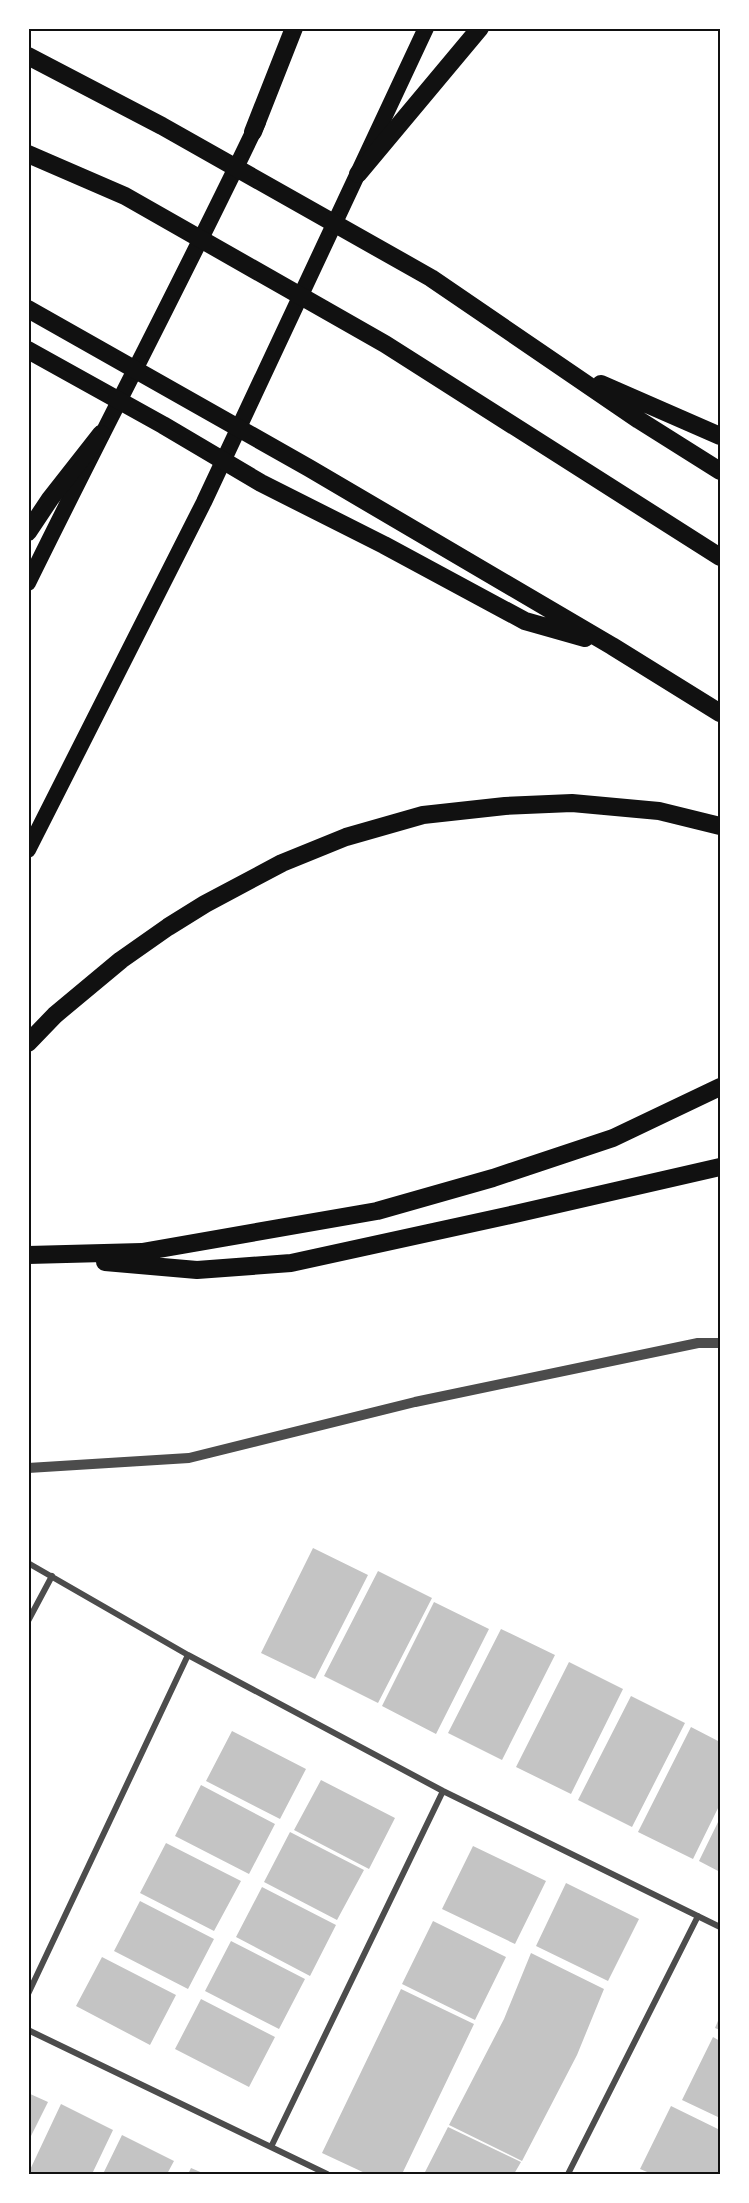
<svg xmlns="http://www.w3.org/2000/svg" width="749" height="2203" font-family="'Titillium Web',sans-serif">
	<rect width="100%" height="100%" fill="#fff"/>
	<path fill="#c4c4c4" d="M313,1548L368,1575L315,1679L261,1653Z
		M378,1571L432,1598L378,1703L324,1676Z
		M434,1602L489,1629L436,1734L382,1706Z
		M501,1629L555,1655L502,1760L448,1733Z
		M569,1662L623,1689L571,1794L516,1767Z
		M631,1696L685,1723L632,1827L578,1800Z
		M691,1727L720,1742V1804L693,1859L638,1832Z
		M232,1731L306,1769L280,1819L206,1781Z
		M321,1780L395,1818L369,1869L294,1830Z
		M201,1785L275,1824L249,1874L175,1836Z
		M720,1818V1872L699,1861Z
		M290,1832L364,1870L337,1920L264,1882Z
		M166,1843L241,1881L214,1931L140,1893Z
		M473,1846L546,1881L515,1944L442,1909Z
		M566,1883L639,1919L608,1981L536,1946Z
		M262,1887L336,1925L310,1976L236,1937Z
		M140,1901L214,1939L188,1989L114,1951Z
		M433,1921L506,1957L475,2020L402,1984Z
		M231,1941L305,1979L279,2029L205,1991Z
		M531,1953L604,1989L577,2055L522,2161L449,2125L504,2019Z
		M102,1957L176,1995L150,2045L76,2006Z
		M401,1989L474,2024L402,2174H367L322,2153Z
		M201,1999L275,2037L249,2087L175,2049Z
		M720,2016V2030L715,2028Z
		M713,2037L720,2041V2118L682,2100Z
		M28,2093L48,2102L28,2142Z
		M61,2104L113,2130L92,2174H28Z
		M671,2106L720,2130V2174H652L640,2169Z
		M448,2127L521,2162L514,2174H424Z
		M122,2135L174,2161L167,2174H103Z
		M191,2168L205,2174H188Z"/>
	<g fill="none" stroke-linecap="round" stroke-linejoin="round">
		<path stroke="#4c4c4c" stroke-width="6" d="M28,1563L188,1655L443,1791L720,1927
			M28,1621L52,1576
			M28,1994L188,1655
			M28,2030L327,2174
			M271,2147L443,1791
			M568,2174L698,1916"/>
		<path stroke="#4c4c4c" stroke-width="10" d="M28,1468L189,1458L415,1402L698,1343H720"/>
		<path stroke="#111" stroke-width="16" d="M28,583C104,428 184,277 258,122
			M28,850L204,502L426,28"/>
		<path stroke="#111" stroke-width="18" d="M28,56L162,126L431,278L639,420L720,471
			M253,132L294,28
			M28,154L125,196L385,344L720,557
			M358,174L480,28
			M28,309L309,468L612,646L720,713
			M28,350L163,425L261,483L384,545L525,621L585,638
			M601,384L720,436
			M28,532L50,499L101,434
			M28,1043L55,1015L121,960L168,927L205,904L282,863L346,837L423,815L505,806L572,803L659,811L720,826
			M28,1255L142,1252L377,1211L493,1178L613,1138L720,1087
			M105,1262L197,1270L291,1263L515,1214L720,1167"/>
	</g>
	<rect width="749" height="2203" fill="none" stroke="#ffffff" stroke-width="60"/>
	<rect x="30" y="30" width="689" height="2143" fill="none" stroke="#111" stroke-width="2"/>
</svg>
